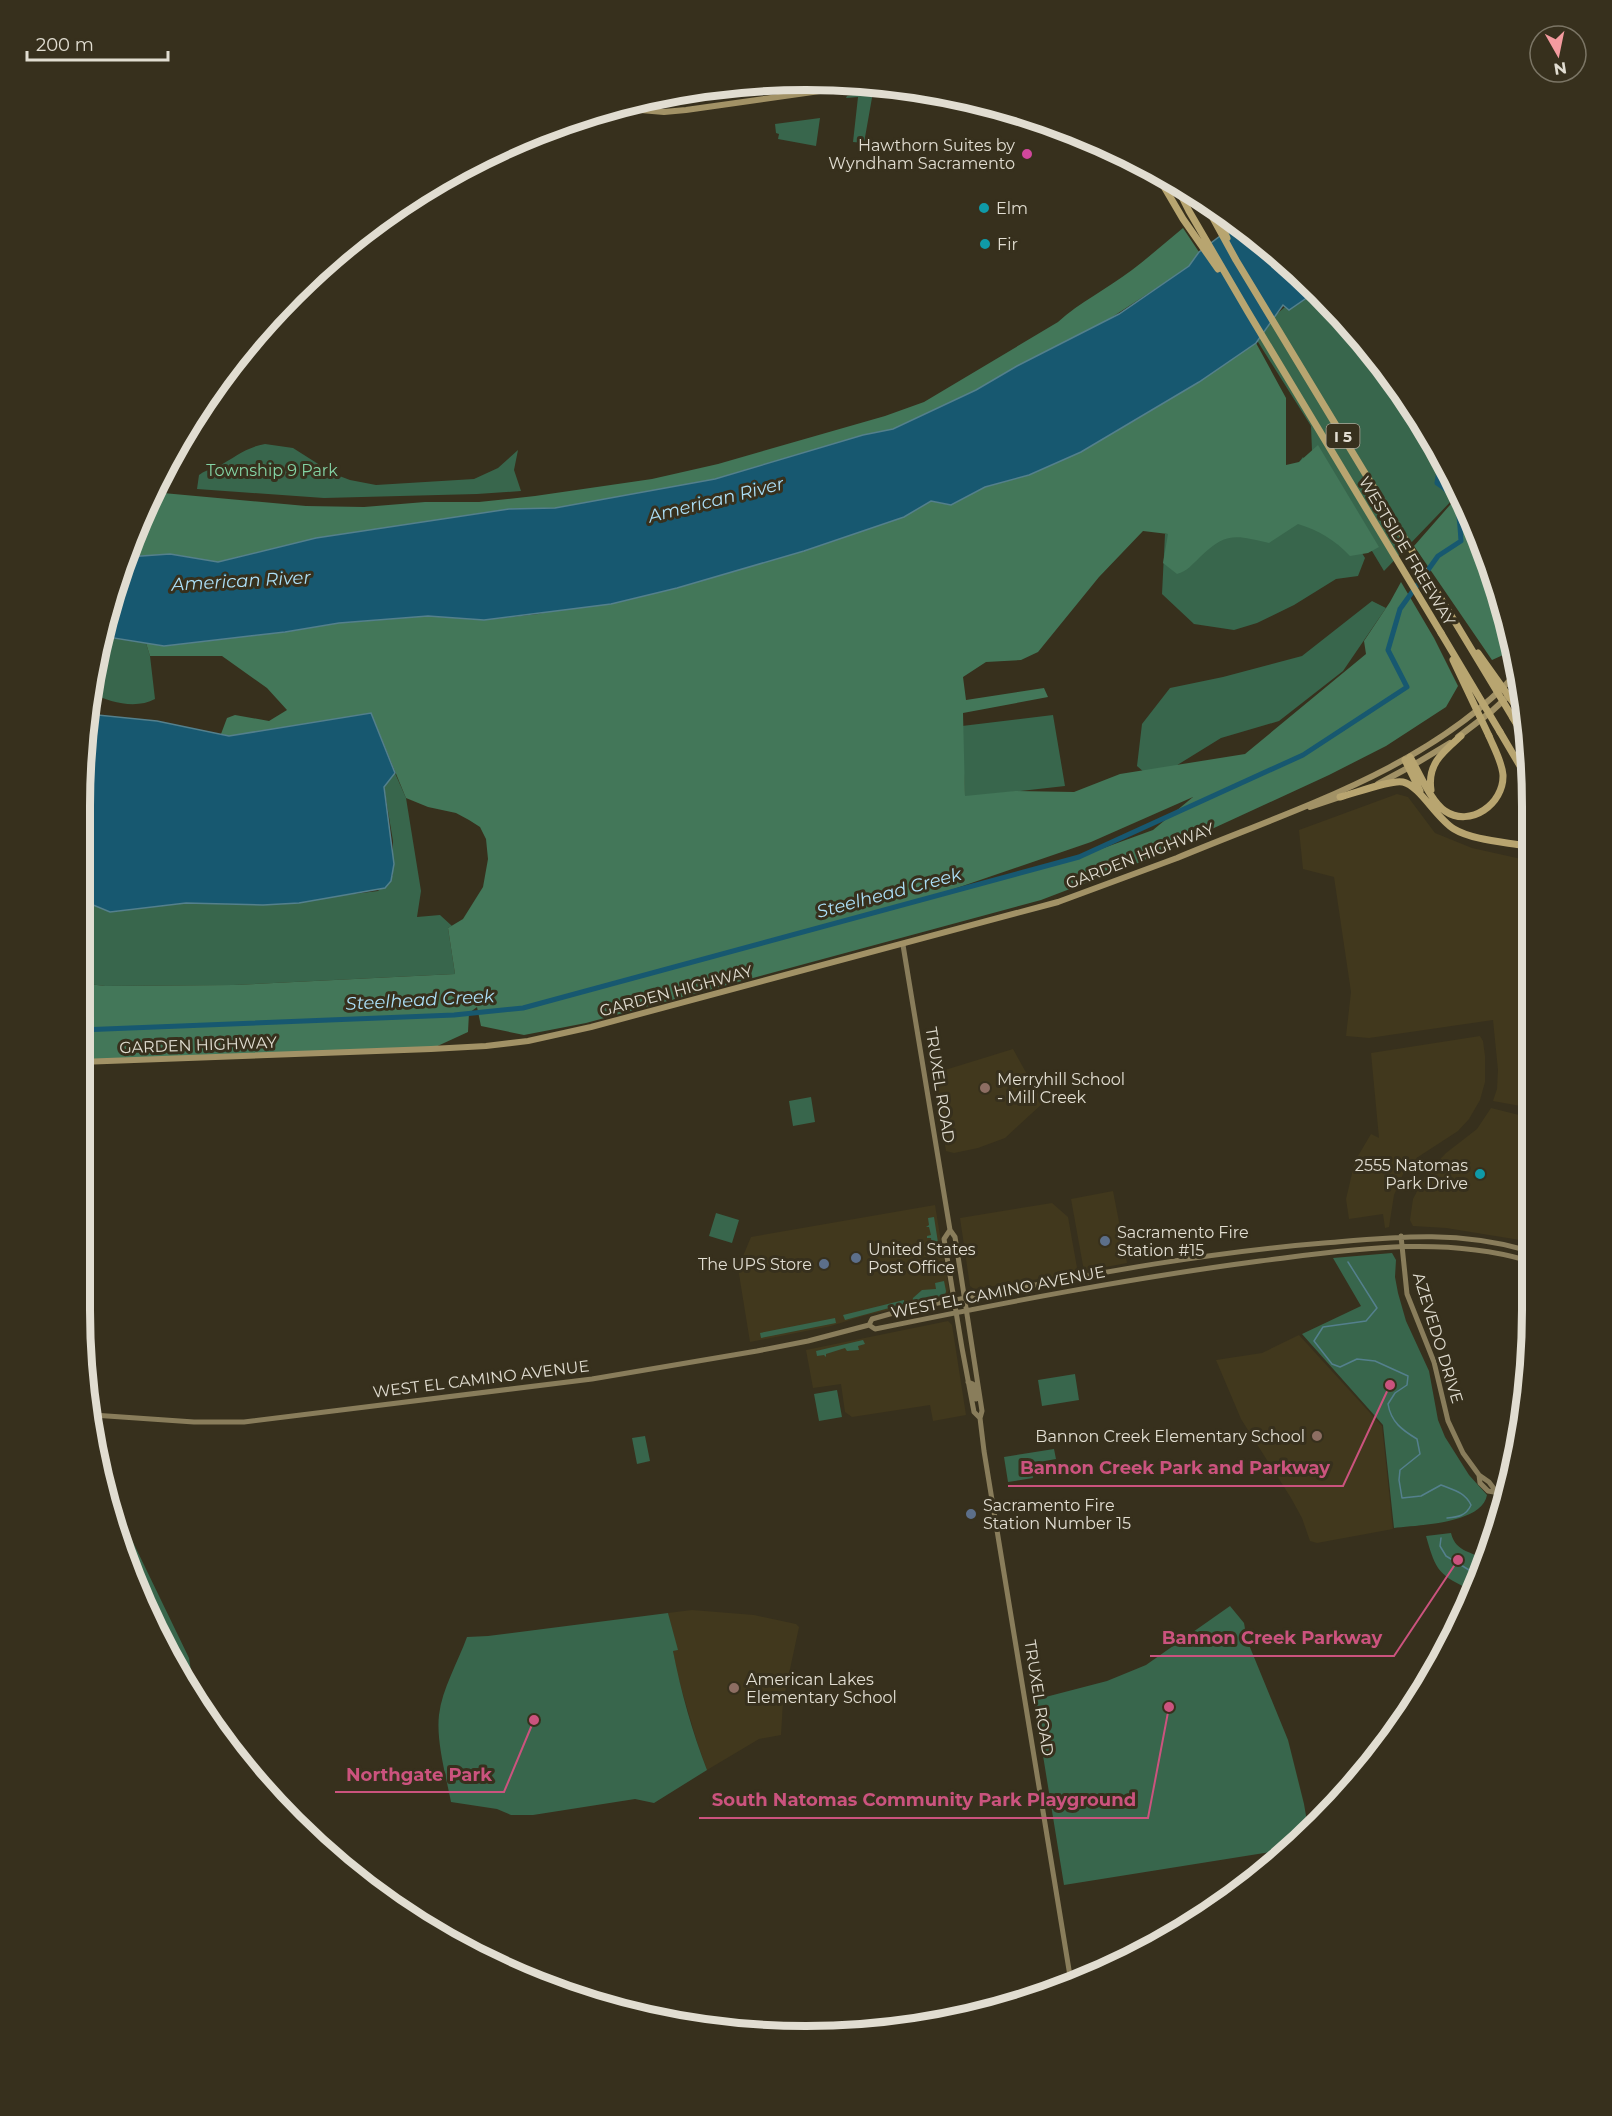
<svg xmlns="http://www.w3.org/2000/svg" width="1612" height="2116" font-family="Montserrat,sans-serif">
	<rect width="100%" height="100%" fill="#37301d"/>
	<path fill="#41381d" d="M1397,794L1408,797L1435,833L1472,848L1526,860V1107L1493,1101L1497,1089L1498,1070L1493,1020L1369,1038L1346,1036L1351,992L1334,877L1303,869L1299,830Z
		M1480,1036L1483,1041L1485,1056V1082L1480,1100L1469,1119L1458,1131L1418,1157L1403,1174L1394,1195L1389,1227L1385,1228L1383,1214L1349,1219L1346,1199L1355,1161L1371,1134L1379,1138L1371,1053Z
		M1013,1049L1043,1103L1005,1138L978,1148L954,1153L946,1151L932,1074Z
		M1491,1108L1519,1115L1526,1114V1241L1446,1228L1413,1226L1410,1220L1413,1199L1426,1174L1446,1153L1477,1129Z
		M1113,1191L1127,1263L1084,1271L1071,1199Z
		M1052,1203L1068,1217L1078,1273L974,1289L970,1286L960,1218Z
		M935,1205L949,1290L946,1297L863,1316L831,1326L750,1342L738,1268L751,1237Z
		M948,1321L952,1325L966,1415L933,1421L930,1405L852,1417L845,1412L841,1384L813,1388L806,1350Z
		M1299,1335L1382,1426L1393,1529L1317,1543L1310,1541L1302,1518L1291,1498L1241,1419L1216,1360L1262,1353Z
		M692,1610L754,1615L796,1624L799,1627L783,1702L781,1735L759,1739L707,1770L697,1742L677,1674L673,1651L677,1650L668,1613Z"/>
	<path fill="#38664c" d="M873,92L864,143L853,142L858,97L846,98L847,96Z
		M820,118L816,146L778,139L779,134L776,133L775,124Z
		M1311,285L1319,292L1410,402L1456,496L1384,571L1312,451L1311,426L1253,334Z
		M265,444L293,448L334,474L350,480L376,485L474,479L498,468L518,450L514,470L521,491L477,494L324,498L197,489L199,475C204,471 211,469 217,467C234,458 246,447 265,444Z
		M1303,457L1365,558L1358,576L1336,579L1294,605L1257,623L1234,630L1194,624L1162,594L1165,534L1213,527L1264,510Z
		M1372,601L1386,608L1343,671L1279,721L1221,738L1153,780L1137,766L1142,724L1170,688L1223,677L1302,656Z
		M101,636L146,643L150,656L155,699C137,709 110,703 92,693Z
		M1053,715L1065,786L965,797L962,726Z
		M395,773L406,798L421,891L417,917L440,915L452,926L448,928L455,974L234,985L105,986L80,983L81,900L111,912L186,903L263,905L378,891L393,875V841L384,787Z
		M811,1097L815,1122L793,1126L789,1101Z
		M716,1213L739,1220L732,1243L709,1236Z
		M934,1217L939,1249L933,1250L929,1247L932,1245L931,1238H927V1236L931,1235L929,1227H926L929,1225L928,1218Z
		M1392,1253L1396,1260L1395,1277L1398,1293L1406,1321L1429,1371L1438,1420L1445,1437L1469,1475L1487,1495C1482,1524 1417,1525 1394,1528L1383,1425L1302,1334L1361,1306L1333,1258Z
		M944,1281L946,1291L945,1296L932,1299V1297L927,1298V1300L912,1303L913,1298L922,1290L936,1289L935,1283Z
		M904,1300V1304L845,1320L843,1315Z
		M835,1318L836,1323L761,1338L760,1333Z
		M863,1340L865,1344L858,1346L859,1350L847,1351L845,1348L826,1354V1357L824,1355L817,1356L816,1351Z
		M1075,1374L1079,1400L1042,1406L1038,1380Z
		M837,1390L842,1417L819,1421L814,1394Z
		M645,1436L650,1461L637,1464L632,1438Z
		M1054,1449L1056,1459L1039,1462V1467L1031,1468L1033,1478L1008,1482L1004,1457Z
		M101,1476L189,1658L196,1702L177,1674L104,1498Z
		M1451,1533C1456,1554 1474,1550 1485,1562L1473,1591C1439,1575 1436,1572 1426,1536Z
		M1230,1606L1244,1623L1247,1640L1288,1740L1304,1804L1309,1833L1289,1849L1064,1885L1034,1700L1107,1681L1146,1665Z
		M668,1613L678,1650L673,1651C681,1692 692,1731 707,1770L654,1803L635,1799L533,1815H511L497,1809L451,1802C446,1776 436,1741 439,1715C442,1689 458,1662 467,1637L488,1636Z"/>
	<path fill="#437759" fill-rule="evenodd" d="M1183,228L1199,252L1190,266L1100,325L1017,366L976,390L893,429L863,435L715,479L555,508L509,509L316,538L218,562L170,554L127,557L152,492L306,506L364,507L425,502H479L535,496L652,479L718,464L885,416L924,402L1058,322C1080,302 1107,289 1132,270C1149,257 1166,242 1183,228Z
		M1256,343L1286,398V465L1299,462L1318,445L1379,547L1368,553L1350,556C1335,540 1318,530 1298,524L1269,543C1235,535 1226,532 1200,557C1192,565 1187,571 1177,574L1163,563L1168,534L1143,531L1099,577L1038,652L1021,660L986,662L963,677L966,700L1044,688L1048,697L963,713L965,796L1015,791L1074,792L1120,774L1245,754L1366,654L1364,641L1390,602L1401,582L1434,638L1458,686L1446,707L1386,746L1329,775L1138,863L1041,900L586,1023L524,1035L481,1026L477,1007L469,1013L468,1032L431,1049L80,1062V983L105,986L234,985L455,974L448,928L463,919L483,887L488,859L486,839L480,827L469,820L456,813L428,807L406,798L371,713L259,732L229,736L221,734L227,718L235,715L269,721L287,710L267,688L222,656H150L146,643L164,646L285,632L339,623L428,616L484,620L538,614L804,551L904,517L931,501L951,505L985,487L1029,475L1134,421L1199,382ZM1193,797L1153,830L1079,857L910,904L1091,842Z
		M1457,497L1494,572L1512,651L1492,660L1414,546Z"/>
	<path fill="#175870" stroke="#54808d" stroke-width="1.5" d="M1236,224L1315,289L1308,297L1289,310L1283,305L1256,343L1199,382L1081,452L1029,475L985,487L951,505L931,501L904,517L804,551L677,588L611,604L484,620L428,616L339,623L285,632L164,646L101,636L104,618L127,557L170,554L218,562L316,538L509,509L555,508L715,479L863,435L893,429L976,390L1017,366L1119,314L1189,266L1199,252Z
		M371,713L395,773L384,787L394,864L391,881L385,888L299,903L263,905L186,903L110,912L81,900V759L88,714L157,721L229,736Z"/>
	<g fill="none" stroke-linecap="round" stroke-linejoin="round">
		<path stroke="#54808d" stroke-width="1.5" d="M1348,1262L1377,1308L1366,1321L1323,1327L1314,1341L1332,1364L1340,1367L1357,1359L1375,1361L1408,1376L1407,1385L1395,1393L1388,1404C1391,1422 1402,1430 1417,1439L1420,1454L1400,1470L1399,1480L1402,1498L1421,1496L1441,1485C1453,1490 1465,1492 1471,1505C1466,1516 1458,1517 1447,1518
			M1441,1538L1440,1546L1446,1556L1479,1576"/>
		<path stroke="#175870" stroke-width="5" d="M80,1030L454,1015L523,1008L1079,857L1303,755L1407,687L1388,650L1400,609L1438,556L1461,541C1459,516 1461,497 1437,483L1440,464"/>
		<path stroke="#897d5b" stroke-width="5" d="M903,945L950,1230L955,1237L982,1411L980,1418L984,1451L1071,1982
			M950,1230L944,1239L962,1348L974,1412L980,1418
			M1401,1236L1407,1294L1434,1362L1448,1421L1463,1453L1479,1475L1480,1483L1488,1491L1494,1492
			M869,1325L872,1319L911,1308C1048,1283 1185,1254 1324,1243C1396,1237 1454,1230 1526,1250
			M968,1382L973,1384L976,1399
			M93,1415L194,1422H244L592,1379L757,1351L808,1341L869,1325L875,1329C1002,1303 1131,1278 1260,1261C1348,1250 1439,1235 1526,1260
			M1479,1475L1489,1482L1504,1502"/>
		<path stroke="#a29266" stroke-width="6" d="M617,108L664,112L686,110L862,85
			M1458,737L1492,711L1517,688
			M1378,784L1415,764L1450,743
			M1310,807L1343,796
			M80,1062L431,1049L486,1046L528,1041L591,1027L1058,902L1177,858C1294,809 1429,769 1517,673"/>
		<path stroke="#b8a570" stroke-width="7" d="M1156,173L1183,219L1218,269
			M1175,183L1189,211L1248,312L1441,633
			M1202,198L1236,260L1449,612
			M1214,206L1227,238
			M1517,688L1520,686
			M1520,712L1526,721
			M1513,718L1526,740
			M1500,732L1526,776
			M1410,757C1419,772 1431,802 1445,811C1470,828 1504,804 1503,775C1502,762 1494,748 1489,736
			M1405,760L1420,791
			M1431,790C1427,764 1443,752 1461,736
			M1340,797C1353,794 1392,779 1403,782C1420,786 1436,818 1454,829C1472,840 1505,842 1526,846"/>
		<path stroke="#b8a570" stroke-width="7" d="M1449,612L1513,718
			M1441,633L1500,732
			M1478,653L1520,712
			M1453,660L1489,736"/>
	</g>
	<circle fill="#d1479c" stroke="#37301d" stroke-width="2" cx="1027" cy="154" r="6"/>
	<g fill="#0f9aa8" stroke="#37301d" stroke-width="2">
		<circle cx="984" cy="208" r="6"/>
		<circle cx="985" cy="244" r="6"/>
		<circle cx="1480" cy="1174" r="6"/>
	</g>
	<g fill="#8d6e63" stroke="#37301d" stroke-width="2">
		<circle cx="985" cy="1088" r="6"/>
		<circle cx="1317" cy="1436" r="6"/>
		<circle cx="734" cy="1688" r="6"/>
	</g>
	<g fill="#5c6f8a" stroke="#37301d" stroke-width="2">
		<circle cx="1105" cy="1241" r="6"/>
		<circle cx="856" cy="1258" r="6"/>
		<circle cx="824" cy="1264" r="6"/>
		<circle cx="971" cy="1514" r="6"/>
	</g>
	<g text-anchor="middle" dominant-baseline="central" stroke-width="6" stroke-linejoin="round" paint-order="stroke">
		<rect fill="#37301d" stroke="#aea99b" stroke-width="1.5" x="1326.5" y="424" width="33" height="24" rx="4.5"/>
		<g font-size="15" font-weight="bold" fill="#e1ddd1">
			<text x="1343" y="436">I 5</text>
		</g>
		<g font-size="16" fill="#e1ddd1" stroke="#37301d" text-anchor="start">
			<text x="1015" y="145" text-anchor="end">Hawthorn Suites by<tspan x="1015" dy="18">Wyndham Sacramento</tspan></text>
			<text x="996" y="208">Elm</text>
			<text x="997" y="244">Fir</text>
			<text x="997" y="1079">Merryhill School<tspan x="997" dy="18">- Mill Creek</tspan></text>
			<text x="1468" y="1165" text-anchor="end">2555 Natomas<tspan x="1468" dy="18">Park Drive</tspan></text>
			<text x="1117" y="1232">Sacramento Fire<tspan x="1117" dy="18">Station #15</tspan></text>
			<text x="868" y="1249">United States<tspan x="868" dy="18">Post Office</tspan></text>
			<text x="812" y="1264" text-anchor="end">The UPS Store</text>
			<text x="1305" y="1436" text-anchor="end">Bannon Creek Elementary School</text>
			<text x="983" y="1505">Sacramento Fire<tspan x="983" dy="18">Station Number 15</tspan></text>
			<text x="746" y="1679">American Lakes<tspan x="746" dy="18">Elementary School</tspan></text>
		</g>
		<g font-size="16" fill="#84d4a5" stroke="#37301d">
			<text x="272" y="470">Township 9 Park</text>
		</g>
		<g font-size="16" fill="#e1ddd1" stroke="#37301d">
			<text transform="translate(1407 551) rotate(59)">WESTSIDE FREEWAY</text>
			<text transform="translate(1140 856) rotate(-21)">GARDEN HIGHWAY</text>
			<text transform="translate(676 991) rotate(-15)">GARDEN HIGHWAY</text>
			<text transform="translate(198 1045) rotate(-2)">GARDEN HIGHWAY</text>
			<text transform="translate(940 1085) rotate(81)">TRUXEL ROAD</text>
			<text transform="translate(998 1292) rotate(-11)">WEST EL CAMINO AVENUE</text>
			<text transform="translate(1438 1338) rotate(73)">AZEVEDO DRIVE</text>
			<text transform="translate(481 1379) rotate(-7)">WEST EL CAMINO AVENUE</text>
			<text transform="translate(1039 1698) rotate(81)">TRUXEL ROAD</text>
		</g>
		<g font-size="18" font-style="italic" fill="#acdff7" stroke="#37301d">
			<text transform="translate(716 500) rotate(-14)">American River</text>
			<text transform="translate(241 581) rotate(-3)">American River</text>
			<text transform="translate(889 893) rotate(-15)">Steelhead Creek</text>
			<text transform="translate(420 1000) rotate(-3)">Steelhead Creek</text>
		</g>
	</g>
	<path d="M0 0H1612V2116H0ZM806 90H806A716 716 0 0 1 1522 806V1310A716 716 0 0 1 806 2026H806A716 716 0 0 1 90 1310V806A716 716 0 0 1 806 90Z" fill="#37301d" fill-rule="evenodd"/>
	<path fill="none" stroke="#e1ddd1" stroke-width="8" d="M806 90H806A716 716 0 0 1 1522 806V1310A716 716 0 0 1 806 2026H806A716 716 0 0 1 90 1310V806A716 716 0 0 1 806 90Z"/>
	<path fill="none" stroke="#cb537e" stroke-width="2" d="M1390 1385L1343 1486H1008M1458 1560L1394 1656H1150M534 1720L504 1792H335M1169 1707L1148 1818H699"/>
	<g fill="#cb537e" stroke="#37301d" stroke-width="2">
		<circle cx="1390" cy="1385" r="6"/>
		<circle cx="1458" cy="1560" r="6"/>
		<circle cx="534" cy="1720" r="6"/>
		<circle cx="1169" cy="1707" r="6"/>
	</g>
	<g font-size="18" text-anchor="middle" font-weight="bold" fill="#cb537e" stroke="#37301d" stroke-width="6" stroke-linejoin="round" paint-order="stroke">
		<text x="1175" y="1474">Bannon Creek Park and Parkway</text>
		<text x="1272" y="1644">Bannon Creek Parkway</text>
		<text x="419" y="1781">Northgate Park</text>
		<text x="924" y="1806">South Natomas Community Park Playground</text>
	</g>
	<g transform="translate(1558 54) rotate(171)"><circle r="28" fill="#37301d" stroke="#7b7565" stroke-width="1.5"/>
	<path d="M0-4.5L10 22L0 15L-10 22Z" fill="#f49b9f"/>
	<text y="-9" font-size="16" font-weight="bold" text-anchor="middle" fill="#e1ddd1">N</text>
	</g>
	<path d="M27 51v9h141v-9" fill="none" stroke="#e1ddd1" stroke-width="3"/>
	<text x="36" y="51" font-size="18" fill="#e1ddd1" stroke="#37301d" stroke-width="4.5" paint-order="stroke">200 m</text>
</svg>
